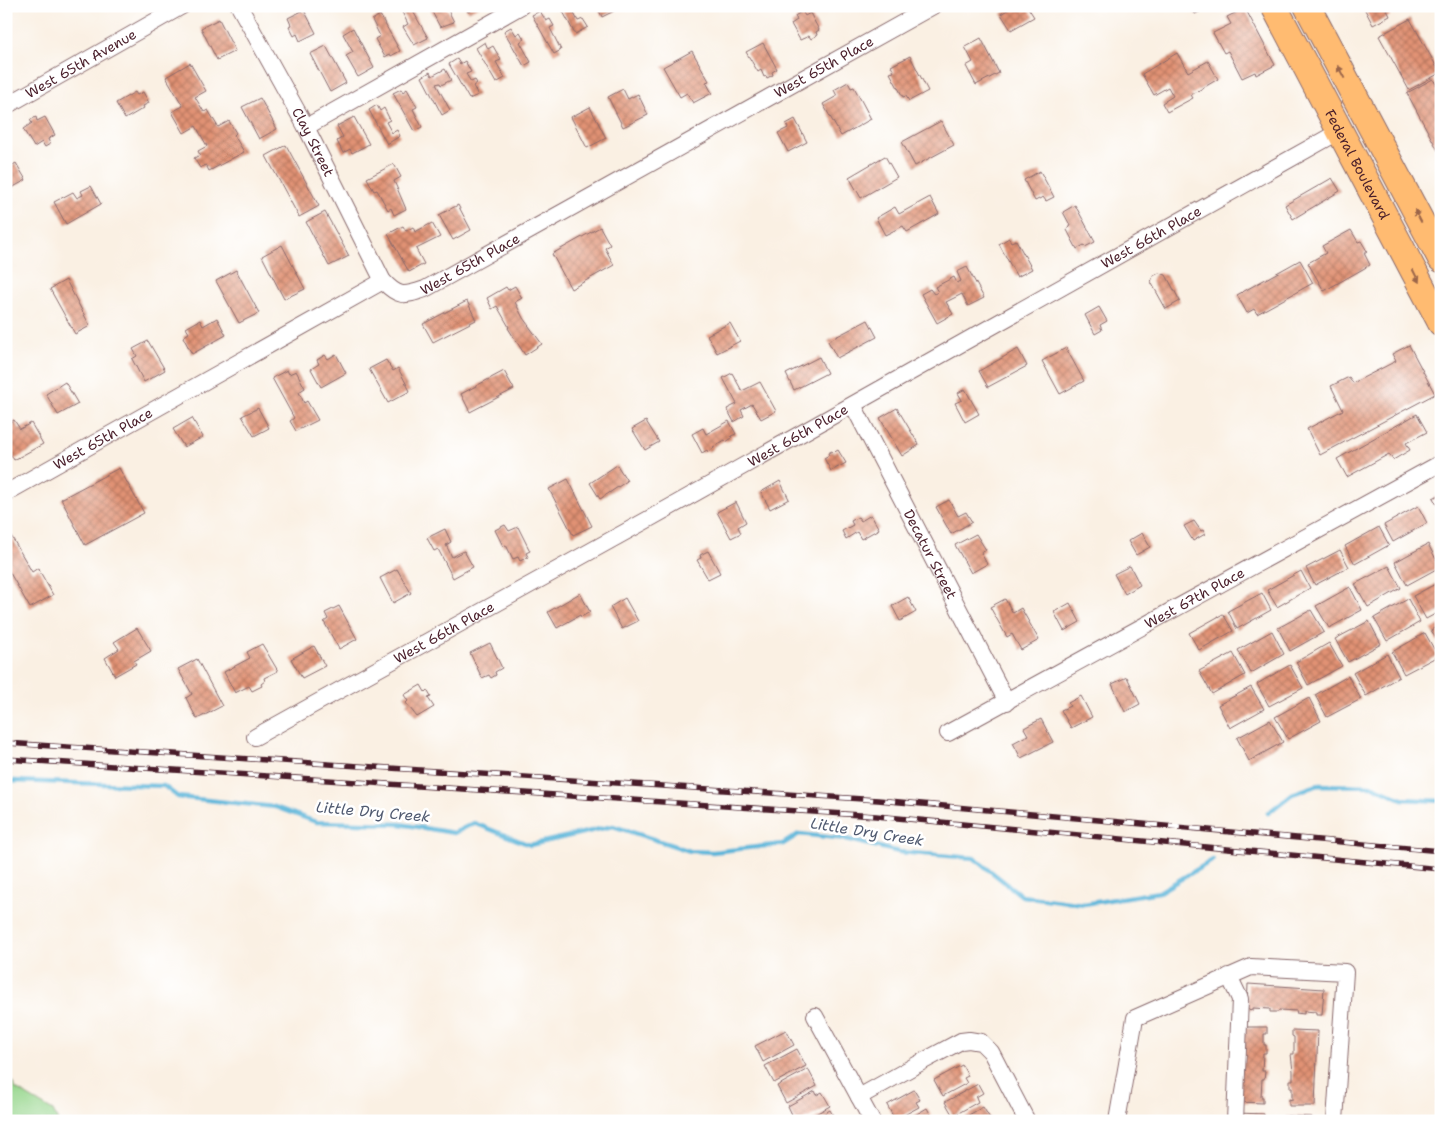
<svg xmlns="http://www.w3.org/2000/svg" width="1447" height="1127" font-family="'Shantell Sans',sans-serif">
	<defs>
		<pattern id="building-cross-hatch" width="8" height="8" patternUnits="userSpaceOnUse" patternTransform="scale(1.25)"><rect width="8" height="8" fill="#e19274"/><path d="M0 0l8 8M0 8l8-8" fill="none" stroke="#b8775f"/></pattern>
	</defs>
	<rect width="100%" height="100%" fill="#fff"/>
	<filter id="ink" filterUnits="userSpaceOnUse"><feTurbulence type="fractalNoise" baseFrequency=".02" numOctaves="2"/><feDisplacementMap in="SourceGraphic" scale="10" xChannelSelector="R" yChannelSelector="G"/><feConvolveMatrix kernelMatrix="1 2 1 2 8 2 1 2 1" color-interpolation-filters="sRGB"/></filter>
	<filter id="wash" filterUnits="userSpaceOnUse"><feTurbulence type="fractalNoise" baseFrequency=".0096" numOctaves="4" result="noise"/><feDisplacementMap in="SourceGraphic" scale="20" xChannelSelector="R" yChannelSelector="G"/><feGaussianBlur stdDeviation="1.12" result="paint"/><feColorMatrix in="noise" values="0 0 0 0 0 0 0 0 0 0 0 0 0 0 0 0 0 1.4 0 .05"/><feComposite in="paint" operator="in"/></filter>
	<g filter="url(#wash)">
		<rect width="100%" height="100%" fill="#faf0e3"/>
		<path fill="#96d68c" stroke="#707a5c" d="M6,1071L16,1089L53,1111L58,1121H6Z"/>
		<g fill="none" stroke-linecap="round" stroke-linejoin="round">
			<path stroke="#5cb5d9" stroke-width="4.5" d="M6,782L14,781L164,786L178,797L275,807L316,822L400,824L454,833L474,823L530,845L613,826L690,851L713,852L783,844L799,834L846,839L899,852L974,858L1022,896L1084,904L1159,892L1213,860
				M1268,813L1292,794L1318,785L1373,786L1402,799L1441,801"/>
		</g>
		<g id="blocks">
			<path fill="url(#building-cross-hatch)" d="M402,6H410L428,38L414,45L403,27L408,24L400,8Z
				M429,6H446L454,22L440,27Z
				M465,6H480L468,12Z
				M560,6H570L578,21L583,19L588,27L575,34Z
				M597,6H611L614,11L602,17Z
				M1008,6H1027L1034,17L1011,30L1001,14L1009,9Z
				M1191,6H1212L1195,14Z
				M1363,6H1385L1390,16L1373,25Z
				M1245,8L1275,65L1256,75L1255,72L1242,78L1228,51L1224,53L1213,33L1231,24L1227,17Z
				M304,10L316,33L300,41L297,34L294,36L289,26L291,25L288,18Z
				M540,11L546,21L550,19L554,26L550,28L561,50L554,54L532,15Z
				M802,11L805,16L810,13L819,30L816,32L817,35L811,39L809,36L800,40L791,24L797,20L795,16Z
				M380,15L400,51L391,56L390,54L385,57L375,39L380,36L372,20Z
				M219,19L235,51L217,60L201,28Z
				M1410,19L1440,73L1409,90L1379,36Z
				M511,27L516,35L520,32L524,39L520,42L531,62L524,66L504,31Z
				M353,28L374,68L358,77L346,56L353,52L343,34Z
				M981,38L999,73L976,85L966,66L973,62L965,47Z
				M485,42L488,49L493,46L501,60L496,62L505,78L496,83L476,48Z
				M763,43L777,69L772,72L773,75L767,78L766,76L764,77L761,70L758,72L746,52Z
				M326,46L346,83L330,92L310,54Z
				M692,51L709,81L706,82L712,93L693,103L687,93L680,97L663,67Z
				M1177,53L1188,72L1208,61L1218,79L1191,95L1193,98L1167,112L1162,103L1173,96L1168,87L1154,95L1142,74Z
				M910,56L928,91L909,101L906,96L903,97L890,73L894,72L891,66Z
				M457,59L460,64L465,61L471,72L466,74L471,82L475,80L477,83L473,86L478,95L469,99L449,64Z
				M190,63L206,91L195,97L204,112L208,110L218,127L229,121L236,133L234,135L244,152L209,171L206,165L200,168L194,158L200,155L198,151L207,146L196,126L184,133L172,112L183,106L166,77Z
				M445,69L451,80L441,85L440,83L436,84L450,110L442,115L422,77L430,72L432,76Z
				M1433,79L1441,93V156L1407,93Z
				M848,82L851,88L854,87L871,119L841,136L823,104L837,96L834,90Z
				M401,89L403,92L407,89L417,107L413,109L422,127L414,131L393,93Z
				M623,89L628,99L638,94L648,115L623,127L608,97Z
				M135,92L137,95L143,92L149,103L143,106L144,108L125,119L116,103Z
				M260,98L277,129L259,139L242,107Z
				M377,105L380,111L384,108L390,120L386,122L392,133L397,130L400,136L387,144L369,110Z
				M590,107L606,138L587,148L571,117Z
				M36,117L37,121L45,117L55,135L48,139L50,144L45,147L42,142L34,147L23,129L32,123L30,120Z
				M354,117L369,144L352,153L350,149L343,153L337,141L343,137L337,126Z
				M795,119L807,142L788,152L778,133L788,128L786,124Z
				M941,121L954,145L915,166L902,142Z
				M286,145L319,206L299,217L266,156Z
				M885,156L897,177L861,198L849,177Z
				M16,163L26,180L8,190L6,187V169Z
				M394,164L401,177L394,181L406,209L394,215L391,208L388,210L377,190L374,191L367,178Z
				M1040,171L1054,197L1046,201L1043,197L1035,201L1024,180Z
				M1332,178L1340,191L1293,219L1285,205Z
				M91,186L101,204L66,224L54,202L73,192L77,198L83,195L81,191Z
				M930,197L939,214L907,232L903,226L885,235L876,218L895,207L899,214Z
				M458,205L471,230L453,240L439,215Z
				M1075,205L1095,242L1085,247L1084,245L1077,249L1067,230L1070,225L1063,212Z
				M325,212L349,256L329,266L306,222Z
				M432,223L440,237L416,249L424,264L409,272L388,234L403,226L406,231L413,227L415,232Z
				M600,227L610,245L605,248L614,265L571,289L552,254Z
				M1351,230L1358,242L1361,241L1367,251L1364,253L1370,265L1324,291L1308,263L1326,253L1322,246Z
				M1009,238L1011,242L1016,240L1032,269L1017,277L999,244Z
				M282,245L305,289L284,299L262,256Z
				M1300,260L1313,283L1257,314L1254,309L1247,313L1237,295Z
				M967,267L984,298L968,306L962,294L946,302L953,314L937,323L921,294L930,289L934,294L938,292L935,287L954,277L957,283L961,281L957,272Z
				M236,270L259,313L239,323L216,281Z
				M1159,273L1166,275L1180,301L1166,309L1151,282L1153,276Z
				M66,280L90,326L75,334L50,289Z
				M515,286L522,298L515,302L523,318L542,344L525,355L508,328L509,327L497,306L492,309L487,298L506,287L508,290Z
				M467,301L476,320L433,342L423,324Z
				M1099,307L1107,321L1100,325L1102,330L1095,334L1085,315Z
				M217,318L226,335L192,354L183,337L189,333L186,328L200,320L203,326Z
				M868,320L877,337L837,358L828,341Z
				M730,323L740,341L717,353L707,335Z
				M148,341L165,370L144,382L132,359L137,356L133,349Z
				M1409,345L1435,394L1320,455L1307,429L1343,410L1331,386L1349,377L1353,383L1396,361L1392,354Z
				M1066,348L1084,381L1060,394L1042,361Z
				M1018,349L1027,366L988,387L979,371Z
				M336,354L346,373L321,387L311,369L319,364L317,360L325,355L328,359Z
				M819,357L827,373L794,390L786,374Z
				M386,360L393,371L398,368L410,391L388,403L369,369Z
				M287,370L289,374L296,371L305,388L299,392L304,403L307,401L318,420L296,431L290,421L294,418L272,378Z
				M504,371L514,389L470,412L461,394Z
				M732,373L742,391L760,382L776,411L761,419L752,404L741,410L744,416L734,422L727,409L737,404L723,378Z
				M65,382L78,404L58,415L46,394Z
				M965,389L979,414L965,422L955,403L962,400L958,393Z
				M258,408L269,428L254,436L242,416Z
				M897,408L919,445L902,456L880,418Z
				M1417,414L1427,432L1406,443L1410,450L1393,460L1389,454L1347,477L1337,459Z
				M192,418L203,437L184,447L173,429Z
				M14,420L20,429L31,423L43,444L14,460L6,446V424Z
				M646,421L659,442L645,450L632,429Z
				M729,421L736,434L731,436L732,438L726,442L725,440L713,447L714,448L708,452L707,450L702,453L692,434L703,428L706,434Z
				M838,450L846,463L831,471L824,458L829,455L828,453L832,451L833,453Z
				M617,465L627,481L600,499L590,483Z
				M119,468L144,513L85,545L61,499Z
				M568,479L592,526L573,535L549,489Z
				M780,481L789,499L770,509L761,492Z
				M1441,494V512L1433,498Z
				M949,500L958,516L966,512L972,522L951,534L936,507Z
				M736,502L746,522L738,527L741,533L731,538L717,512Z
				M1418,506L1427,523L1393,542L1384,525Z
				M871,515L879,529L861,539L857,532L846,539L842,531L853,525L851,521L858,517L861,521Z
				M1194,521L1201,531L1203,530L1205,534L1193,541L1184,526Z
				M505,525L509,531L518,527L530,551L526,553L528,557L520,561L518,557L513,559L506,545L503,546L495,530Z
				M6,527L32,572L38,568L53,595L30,608L6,566Z
				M1379,527L1389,545L1355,564L1345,546Z
				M445,529L451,542L446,545L452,557L464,551L473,567L453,578L438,549L434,551L427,538Z
				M1142,533L1150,547L1136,555L1128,541Z
				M976,534L986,550L981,553L987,564L971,573L955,545Z
				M1428,544L1440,567L1407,585L1395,562Z
				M1340,550L1349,567L1315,585L1306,568Z
				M708,551L720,573L708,579L697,560L701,558L700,555Z
				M1130,566L1140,585L1125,594L1114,574Z
				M1389,566L1401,588L1368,607L1355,584Z
				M397,569L411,593L393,603L380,578Z
				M1301,571L1310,588L1277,607L1267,590Z
				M1441,581V611L1426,619L1413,596Z
				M1350,587L1362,610L1329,628L1316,606Z
				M580,593L590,612L581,617L580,615L557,628L548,612Z
				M1262,593L1271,610L1237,629L1228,611Z
				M908,597L916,612L900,621L892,606Z
				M625,598L638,621L622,629L610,607Z
				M1005,599L1013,613L1021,608L1039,640L1021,650L1012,634L1007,637L990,607Z
				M1408,599L1420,622L1387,641L1374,618Z
				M1070,603L1080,622L1064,631L1054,612Z
				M339,606L357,639L339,649L324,622L328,619L325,613Z
				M1311,610L1324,632L1290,651L1278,628Z
				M1223,614L1233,631L1199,650L1189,633Z
				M1369,621L1381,644L1348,662L1335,639Z
				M1441,624V647L1431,630Z
				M137,628L151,651L134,661L136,664L115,676L105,658L119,649L114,642Z
				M1272,631L1284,654L1251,673L1238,650Z
				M1425,633L1438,656L1404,674L1392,652Z
				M490,643L502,668L495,672L496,675L491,678L489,675L482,678L470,653Z
				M1329,643L1342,666L1308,685L1296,662Z
				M262,644L278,671L264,678L265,681L261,684L262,686L252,691L249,686L235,693L224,672L250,658L247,652Z
				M314,646L325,666L302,678L291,659Z
				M1233,653L1245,675L1212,694L1199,671Z
				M1387,654L1399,677L1366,696L1353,673Z
				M197,659L222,706L197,719L186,698L192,694L178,669Z
				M1290,665L1303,688L1269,706L1257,684Z
				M1348,676L1361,699L1327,717L1315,695Z
				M1127,677L1140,704L1125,712L1112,684Z
				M421,685L425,692L427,690L431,697L428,698L434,707L417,717L406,703L408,701L404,695Z
				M1251,687L1264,709L1230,728L1218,705Z
				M1081,696L1092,717L1071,728L1061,710L1070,706L1068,703Z
				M1309,698L1321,721L1288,739L1275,717Z
				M1041,719L1053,742L1021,758L1013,743L1028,735L1024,728Z
				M1270,720L1283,742L1249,761L1237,738Z
				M1248,984L1324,989L1322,1015H1316V1012L1304,1011V1014L1296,1013L1297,1011L1279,1010L1278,1012H1270V1009L1253,1008V1010L1247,1009Z
				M1240,1027H1267V1034H1264V1045H1266V1053H1263L1262,1071H1265L1264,1079H1262L1261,1097H1263V1103L1238,1102Z
				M786,1030L794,1045L763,1062L755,1046Z
				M1292,1030L1318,1031L1315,1106H1289V1099L1292,1100V1088H1290V1080H1293V1071L1291,1054H1294V1037L1292,1036Z
				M797,1049L806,1066L774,1083L765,1066Z
				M962,1065L968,1076L964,1078L967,1083L943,1096L934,1080Z
				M1439,1065H1441V1121H1436Z
				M808,1069L817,1086L786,1103L777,1086Z
				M978,1084L983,1093L976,1097L978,1102L953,1116L945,1102Z
				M914,1090L920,1100L916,1102L919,1107L895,1120L887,1105Z
				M815,1091L817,1095L822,1092L830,1106L803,1121H795L788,1106Z
				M983,1107L991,1120L989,1121H958Z
				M927,1108L934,1121H905Z
				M830,1110L836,1121H811Z
				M1237,1113L1264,1114L1263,1121H1237Z
				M1287,1116L1312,1117V1121H1287Z"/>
		</g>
	</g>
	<g filter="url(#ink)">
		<use href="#blocks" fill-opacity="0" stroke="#88686b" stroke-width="1"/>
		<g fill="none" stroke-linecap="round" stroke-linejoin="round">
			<defs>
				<g id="street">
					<path id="s1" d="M239,6L306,127L383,281C399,298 404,296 425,289L933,6"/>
					<path id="s2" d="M6,106L182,6"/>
					<path d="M306,127L521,6"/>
					<path id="s3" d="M853,405L1007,702"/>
					<path id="s4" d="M6,493L383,281"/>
					<path id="s5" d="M948,733L1441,463"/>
					<path id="s6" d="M255,737L647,520L1340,131"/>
					<path d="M1229,976L1240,999L1235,1121"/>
					<path d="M815,1016L872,1121"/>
					<path d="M859,1097L918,1064L961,1041L969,1040L981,1042L991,1052L1027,1121"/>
					<path d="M1117,1121L1135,1018L1251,967L1345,972L1335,1121"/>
				</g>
				<g id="primary">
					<path id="s7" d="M1274,6L1441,323"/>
					<path d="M1307,6L1441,259"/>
				</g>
			</defs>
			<use href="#street" stroke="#88686b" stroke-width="18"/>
			<use href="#primary" stroke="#88686b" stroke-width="28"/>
			<use href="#street" stroke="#fff" stroke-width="16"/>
			<use href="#primary" stroke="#ffbb71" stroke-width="26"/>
			<defs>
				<path id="rail" d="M6,743L878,800L1441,851
					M6,759L876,816L1441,869"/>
			</defs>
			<use href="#rail" stroke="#4a1f2b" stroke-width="5.5"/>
			<use href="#rail" stroke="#fff" stroke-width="4" stroke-dasharray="11" stroke-linecap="butt"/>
		</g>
		<defs><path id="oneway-solid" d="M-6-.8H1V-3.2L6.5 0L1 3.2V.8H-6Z" transform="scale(1.25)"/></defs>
		<g fill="#9b654a">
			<use href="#oneway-solid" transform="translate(1341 72) rotate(-118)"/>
			<use href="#oneway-solid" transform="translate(1418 216) rotate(-118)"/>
			<use href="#oneway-solid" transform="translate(1416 276) rotate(63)"/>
		</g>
	</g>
	<g text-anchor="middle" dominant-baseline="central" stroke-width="5" stroke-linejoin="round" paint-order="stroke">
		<g font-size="14" fill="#4a1f2b" stroke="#fff">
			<text stroke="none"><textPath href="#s2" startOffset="86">West 65th Avenue</textPath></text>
			<text stroke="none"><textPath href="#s1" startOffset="814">West 65th Place</textPath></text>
			<text stroke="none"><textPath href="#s1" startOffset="155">Clay Street</textPath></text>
			<text stroke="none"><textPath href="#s7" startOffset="179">Federal Boulevard</textPath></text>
			<text stroke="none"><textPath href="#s6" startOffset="1026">West 66th Place</textPath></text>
			<text stroke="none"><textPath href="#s1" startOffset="409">West 65th Place</textPath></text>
			<text stroke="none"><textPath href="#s6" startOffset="621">West 66th Place</textPath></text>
			<text stroke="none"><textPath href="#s4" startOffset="111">West 65th Place</textPath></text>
			<text stroke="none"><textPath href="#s3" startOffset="168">Decatur Street</textPath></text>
			<text stroke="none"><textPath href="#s5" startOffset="281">West 67th Place</textPath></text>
			<text stroke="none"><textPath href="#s6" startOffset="216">West 66th Place</textPath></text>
		</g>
		<g font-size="15" font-style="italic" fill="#515b71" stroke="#fff">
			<text transform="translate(373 812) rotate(5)">Little Dry Creek</text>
			<text transform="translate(867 832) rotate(9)">Little Dry Creek</text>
		</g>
	</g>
	<rect width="1447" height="1127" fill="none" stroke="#fff" stroke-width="25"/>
</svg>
